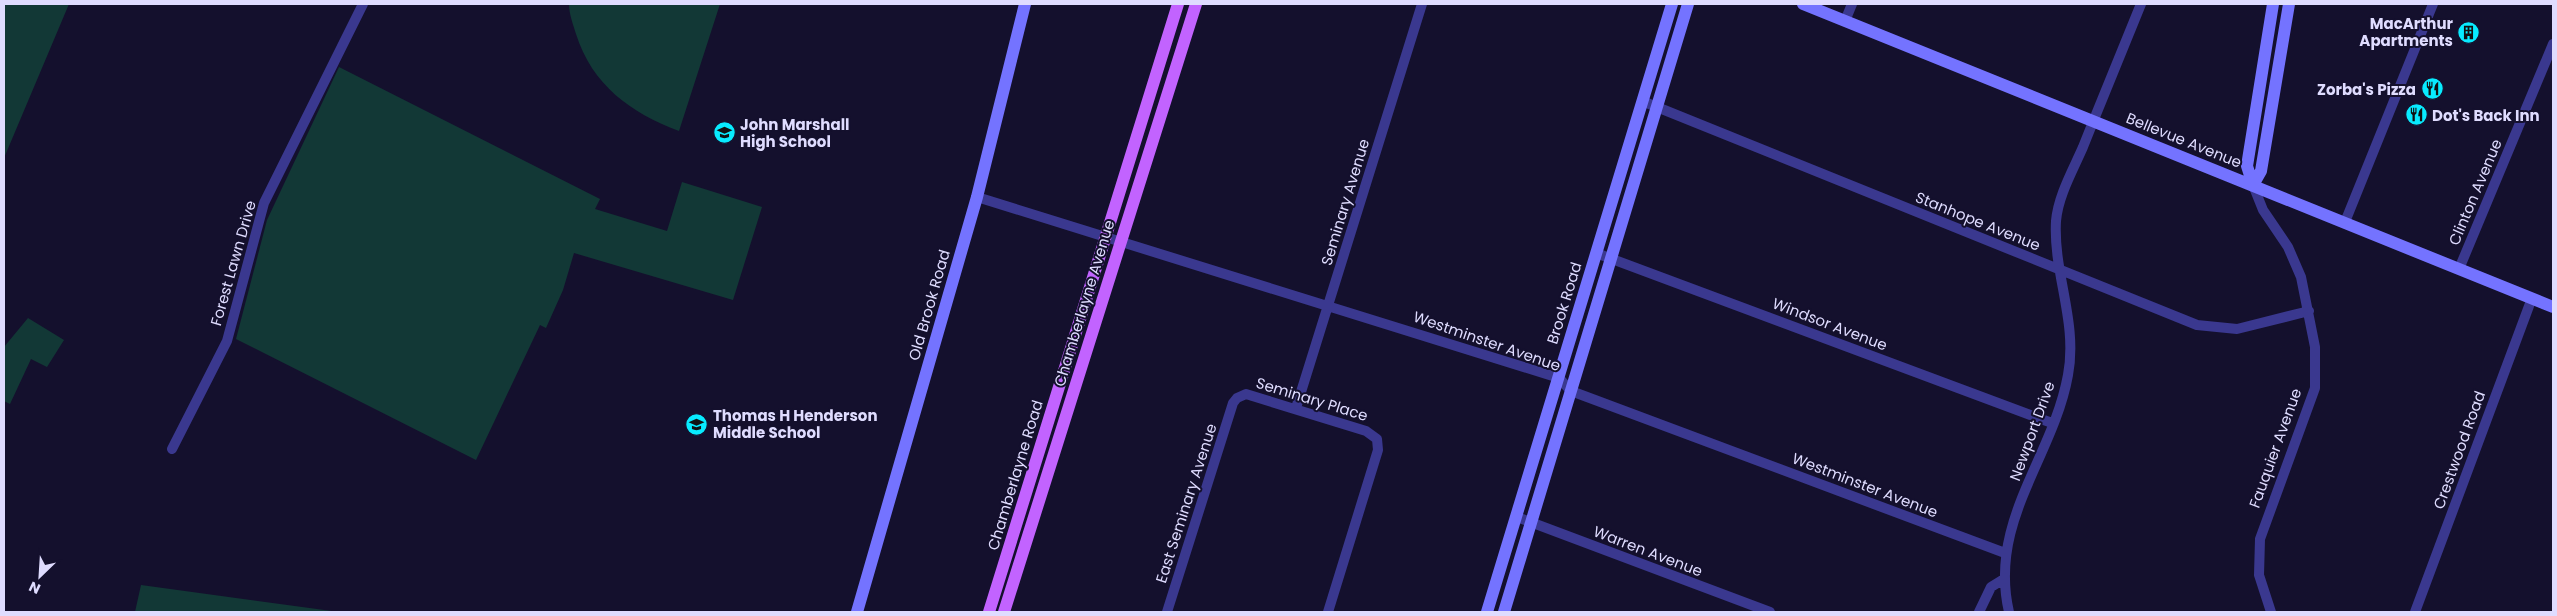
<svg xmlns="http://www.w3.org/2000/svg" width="2557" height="616" font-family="Poppins,sans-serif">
	<rect width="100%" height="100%" fill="#14102d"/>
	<path fill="#123836" d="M4,4H69L4,158Z
		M569,4H720L679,131C631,113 592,85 576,34C573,24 569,14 569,4Z
		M339,67L600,199L595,209L667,231L682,182L762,207L733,300L574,253L563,290L546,328L540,325L476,460L236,339L267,220Z
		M28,318L64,340L47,367L31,359L10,404L4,401V347Z
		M141,585L339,612H135Z"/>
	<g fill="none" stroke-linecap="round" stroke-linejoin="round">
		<path stroke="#3a388f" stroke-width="10" d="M1845,21L1852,4
			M1642,101L2197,325L2237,329L2309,311
			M2253,185L2263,210L2288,247L2301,277L2315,347V388L2260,539L2259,575L2271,612
			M977,197L1559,378L1571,391L2005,553
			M2345,222L2433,4
			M1596,253L2052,423
			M2459,269L2553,44
			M1296,408L1422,4
			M172,449L227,341L264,203L363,4
			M1517,517L1770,612
			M1167,612L1233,403L1237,398L1246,394L1366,431L1377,439L1378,450L1328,612
			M1979,612L1991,587L2004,579
			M2009,612C1988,521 2053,458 2068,375C2078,322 2053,273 2056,221C2058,196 2073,170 2083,147C2102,99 2122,51 2141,4
			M2415,612L2532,298"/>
		<path stroke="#7473ff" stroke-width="12" d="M1803,4L2553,307
			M2253,185L2261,171L2289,4
			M2253,185L2247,166L2273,4
			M857,612L977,197L1025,4
			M1487,612L1672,4
			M1504,612L1688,4"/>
		<path stroke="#c263ff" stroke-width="12" d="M989,612L1178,4
			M1004,612L1196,4"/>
	</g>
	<defs>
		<symbol id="building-disc" viewBox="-11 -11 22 22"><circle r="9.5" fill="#08ebff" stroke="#14102d"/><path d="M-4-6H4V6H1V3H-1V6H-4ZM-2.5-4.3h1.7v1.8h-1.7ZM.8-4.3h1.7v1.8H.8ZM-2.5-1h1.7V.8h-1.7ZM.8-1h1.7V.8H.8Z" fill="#111"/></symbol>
		<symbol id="restaurant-disc" viewBox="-11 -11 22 22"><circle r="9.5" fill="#08ebff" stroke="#14102d"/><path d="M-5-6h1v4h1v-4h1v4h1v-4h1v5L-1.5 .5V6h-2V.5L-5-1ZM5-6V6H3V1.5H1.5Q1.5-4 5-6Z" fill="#111"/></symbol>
		<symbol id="school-disc" viewBox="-11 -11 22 22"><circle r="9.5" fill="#08ebff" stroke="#14102d"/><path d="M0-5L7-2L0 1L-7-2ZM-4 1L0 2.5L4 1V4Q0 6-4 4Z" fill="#111"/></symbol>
	</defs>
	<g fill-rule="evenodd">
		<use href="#building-disc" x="2456" y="20" width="25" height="25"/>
		<use href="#restaurant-disc" x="2420" y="76" width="25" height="25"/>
		<use href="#restaurant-disc" x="2404" y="102" width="25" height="25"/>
		<use href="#school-disc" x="712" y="120" width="25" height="25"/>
		<use href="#school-disc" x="684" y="412" width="25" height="25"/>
	</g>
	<g text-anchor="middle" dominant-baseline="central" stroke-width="4" stroke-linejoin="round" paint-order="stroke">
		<g font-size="15" font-weight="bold" fill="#dfdcff" stroke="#14102d" text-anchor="start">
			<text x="2453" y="23" text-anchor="end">MacArthur<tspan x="2453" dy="17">Apartments</tspan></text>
			<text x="2416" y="89" text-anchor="end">Zorba's Pizza</text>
			<text x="2432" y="115">Dot's Back Inn</text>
			<text x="740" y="124">John Marshall<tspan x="740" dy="17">High School</tspan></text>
			<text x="713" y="415">Thomas H Henderson<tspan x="713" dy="17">Middle School</tspan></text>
		</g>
		<g font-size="15" fill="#dfdcff" stroke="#14102d">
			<text transform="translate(2184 140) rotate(22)">Bellevue Avenue</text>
			<text transform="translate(2475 192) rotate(-67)">Clinton Avenue</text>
			<text transform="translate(1345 202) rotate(-73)">Seminary Avenue</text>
			<text transform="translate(1978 221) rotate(22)">Stanhope Avenue</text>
			<text transform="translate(233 263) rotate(-74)">Forest Lawn Drive</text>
			<text transform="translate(1084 303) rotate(-73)">Chamberlayne Avenue</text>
			<text transform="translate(1564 303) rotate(-73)">Brook Road</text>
			<text transform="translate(929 305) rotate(-74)">Old Brook Road</text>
			<text transform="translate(1830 324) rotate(21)">Windsor Avenue</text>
			<text transform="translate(1487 341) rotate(19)">Westminster Avenue</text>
			<text transform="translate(1312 399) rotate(17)">Seminary Place</text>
			<text transform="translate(2032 431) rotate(-70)">Newport Drive</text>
			<text transform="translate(2275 448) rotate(-70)">Fauquier Avenue</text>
			<text transform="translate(2459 450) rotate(-70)">Crestwood Road</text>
			<text transform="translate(1015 475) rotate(-73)">Chamberlayne Road</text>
			<text transform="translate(1865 485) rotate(21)">Westminster Avenue</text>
			<text transform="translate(1186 503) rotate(-72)">East Seminary Avenue</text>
			<text transform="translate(1648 551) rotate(21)">Warren Avenue</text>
		</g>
	</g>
	<rect width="2557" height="616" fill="none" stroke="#dfdcff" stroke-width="10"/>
	<g transform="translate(40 576) rotate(205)" stroke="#14102d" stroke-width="4" paint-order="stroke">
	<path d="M0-4L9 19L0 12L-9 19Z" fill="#dfdcff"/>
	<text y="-8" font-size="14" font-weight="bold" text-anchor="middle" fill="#dfdcff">N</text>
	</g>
</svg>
